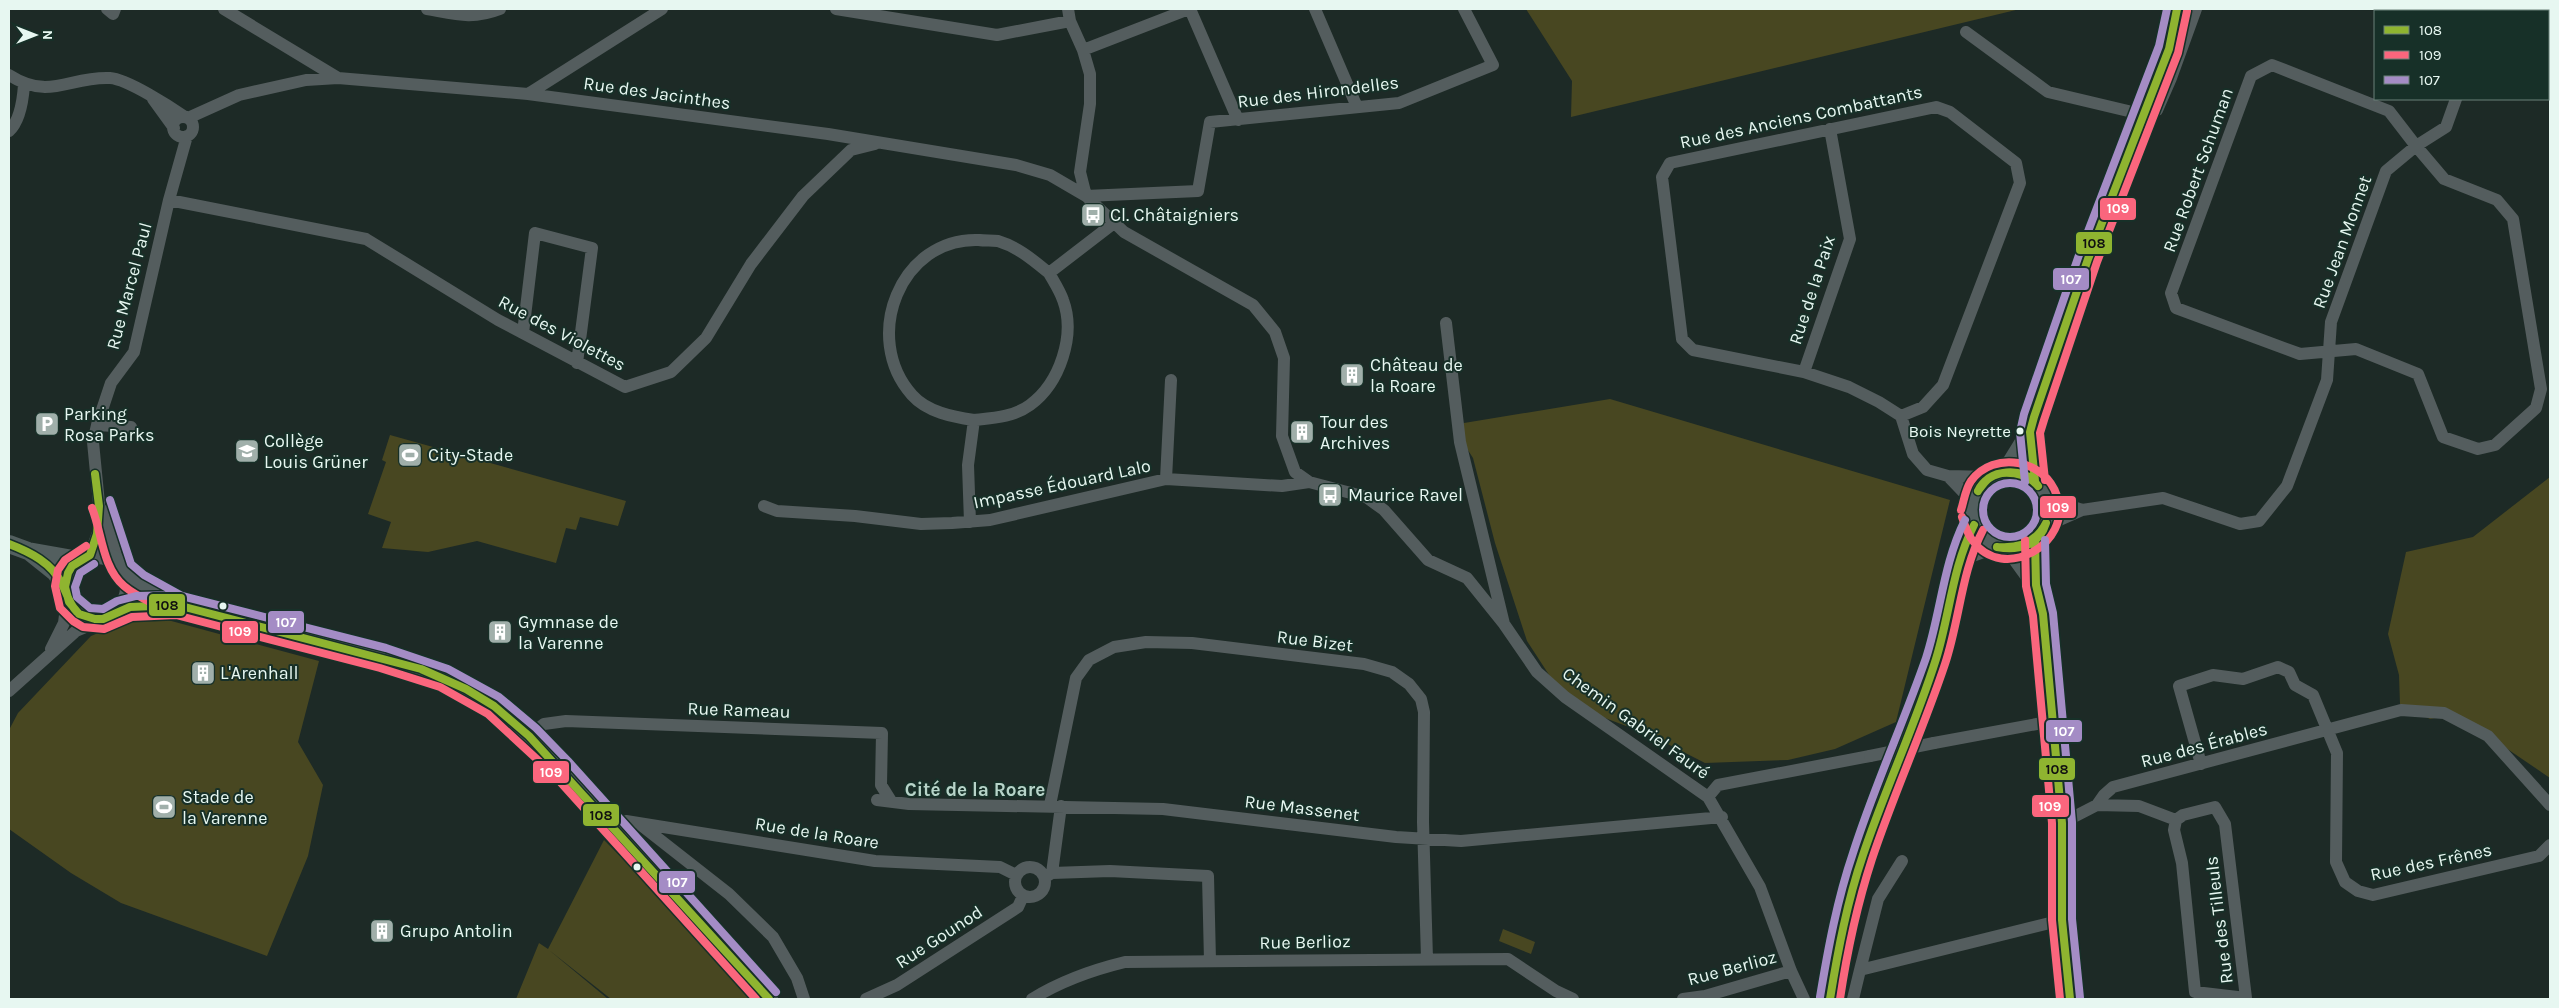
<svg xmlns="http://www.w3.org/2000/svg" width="2559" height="1008" font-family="Karla,sans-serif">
	<rect width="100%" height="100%" fill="#1d2a26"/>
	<path fill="#484721" d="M1526,9H2020L1571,117L1572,81Z
		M1610,399L1950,500L1896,722L1835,749L1788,760L1705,763L1650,735L1568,704L1527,641L1495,543L1473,458L1455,430L1464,423Z
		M390,435L626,501L618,526L580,517L576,530L566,528L556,563L477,541L428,552L382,548L391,522L368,514L386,462L382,460Z
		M2550,477V778L2456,714L2430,719L2400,704L2399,675L2388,634L2406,552L2473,537Z
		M153,616L319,661L298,742L323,785L308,856L267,956L121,903L71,873L9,829V730L18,713L91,636L134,618Z
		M604,840L657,893L750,999H611L549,950L608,999H516L539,943L548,949Z
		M1503,929L1535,942L1531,954L1499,941Z"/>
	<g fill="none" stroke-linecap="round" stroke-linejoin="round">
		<path stroke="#545d5e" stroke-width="12" d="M107,9L113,14L115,9
			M224,9L338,78
			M427,9C455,14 472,20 500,9
			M836,9L997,35L1070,21
			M1068,9L1070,21L1083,50
			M1190,9L1238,120
			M1315,9L1357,107
			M1966,32L2048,92L2145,115L2157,110L2171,78L2196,9
			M9,75C50,101 69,76 110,78C127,79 169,106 185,117
			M528,94L662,9
			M153,99L174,128
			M173 127a10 10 0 1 1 20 0a10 10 0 1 1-20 0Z
			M188,118L239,95L306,80L338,78L528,94L828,134L1016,165L1050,175L1086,196L1124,232L1253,305L1275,332L1284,358L1282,436L1295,472L1309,482L1366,497L1384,510L1428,560L1467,578L1504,624
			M9,131C20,121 23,99 24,85
			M1086,196L1198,191L1210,122L1399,103L1493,65L1464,9
			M1086,196L1080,172L1090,104V74L1083,50L1189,9
			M169,200L366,239L498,320L625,387L671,372L706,338L751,264L803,196L851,150L875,144
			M1446,323L1460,442L1504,624L1537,672L1565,697L1708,797L1760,887L1791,971L1804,999
			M523,333L535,233L592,248L577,363
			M1804,372L1850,239L1830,129
			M1901,416L1923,407L1943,385L2020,183L2016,163L1950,112L1936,107L1670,163L1662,177L1682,339L1693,350L1804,372L1849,387L1879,402L1901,416L1913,454L1927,470L1948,476L1990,477
			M974,420C953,417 927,412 912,395C861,338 900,237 979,240C985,241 992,240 998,241C1018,247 1033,260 1049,273L1114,223
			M97,425L131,427
			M1948,476L1972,501
			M1166,479L1171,380
			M2047,498L2082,510
			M764,506L777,511L855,516L921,524L952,523L990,520L1166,479L1282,486L1309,482
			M104,511L118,562
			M970,522L968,465L974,420C993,418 1014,417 1030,405C1060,383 1076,335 1063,300C1060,291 1054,282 1049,273
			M2046,526L2082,510L2163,498L2240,524L2259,521L2287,486L2327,380L2331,322L2386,171L2416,146L2444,179L2497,200L2513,219L2541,389L2536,408L2495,445L2478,449L2443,437L2418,374L2356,349L2300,354L2176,308L2171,293L2251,76L2272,65L2389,111L2416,146L2446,127L2456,99
			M90,555L101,524L93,442L97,425L111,383L134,352L169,200L187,136
			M51,649L64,623L67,599
			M9,691L76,631L102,620
			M529,736L544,724L566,721L882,733L881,785L891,801
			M1934,743L2053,721
			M2201,764L2179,686L2213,675L2243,679L2278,667L2289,672L2295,685L2313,695L2337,753L2336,862L2345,882L2358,891L2373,895L2539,856L2550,845
			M1708,797L1718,785L1870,756
			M877,800L909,804L1163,809L1396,837L1461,841L1722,817
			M1050,805L1076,678L1089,660L1114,647L1146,642L1192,643L1364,664L1392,672L1409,684L1421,699L1424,712L1423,822L1427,959
			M2097,805L2104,795L2113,787L2401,710L2444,713L2488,736L2550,805
			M2215,807L2225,824L2246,998L2195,992L2182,863L2174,830L2176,820L2183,815Z
			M2062,823L2097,805L2139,806L2176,820
			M641,825L729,894L773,937L797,978L804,999
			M614,826L626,821L875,861L1000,867L1016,875
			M1015 882a15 15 0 1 1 30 0a15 15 0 1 1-30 0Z
			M1052,873L1061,806
			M1045,877L1052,873L1110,871L1208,876L1210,961
			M1860,970L1878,899L1902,861
			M866,999L897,985L1018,907L1023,896
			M1032,999C1061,981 1092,970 1125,962L1508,959L1556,991L1573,999
			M1683,999L1705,996L1791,971
			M1853,999L1860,970L2062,920"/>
		<path stroke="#535f5f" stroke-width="18" d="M2030,432L2035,481
			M2006,471L2030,432L2069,312L2169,49L2177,9
			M1971 510a39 39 0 1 1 78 0a39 39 0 1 1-78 0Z
			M2035,540L2036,585L2043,614L2062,823V920L2070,999
			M9,544L28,551L79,560
			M2010,549L2036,585
			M31,553L56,573L65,588
			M65 587a32 32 0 1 1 64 0a32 32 0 1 1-64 0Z
			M1956,566L1972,553L1994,545
			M129,577L175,603
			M121,610L152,603L177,605L421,669L466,689L494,706L529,736L769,999
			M1830,999C1838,944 1850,889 1869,837C1889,777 1916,719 1936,659C1951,614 1949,567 1974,525"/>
		<path stroke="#545d5e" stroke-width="12" d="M1870,756L1934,743"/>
		<defs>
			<path id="bus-1" d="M95,474L99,506L97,534L90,555L72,566L68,573L65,587L69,602L79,614L95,619H103L130,607L177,605L421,669L466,689L494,706L529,736L769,999
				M2035,481L2030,432L2034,417L2088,259L2169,49L2177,9
				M1978,491C1988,469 2024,465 2038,486
				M1978,491C1981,487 1985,481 1989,478C2003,468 2027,473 2038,486
				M2035,540L2036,585L2043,614L2062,823V920L2070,999
				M9,544C30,552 52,563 62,584C67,594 69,604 77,612
				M1997,547C2018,549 2036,543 2046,523
				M1997,547C2018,551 2039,546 2046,523
				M1830,999C1838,950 1847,902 1863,855C1885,789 1915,726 1936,659C1950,614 1952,568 1974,525"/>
			<path id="bus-2" d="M2045,480L2040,433L2044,420L2097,262L2178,53L2187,11
				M92,508C102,533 102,567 124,586C138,598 156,604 172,614
				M1961,510C1964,501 1965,490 1971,481C1994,450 2045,459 2057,496C2073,544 2003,583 1973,541C1967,534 1965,525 1962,517
				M2025,540L2026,586L2033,616L2052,823V920L2060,999
				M86,546L65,560L58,570L55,586L60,608L73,621L83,627L104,629L132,617L176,615L380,668L440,687L488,714L554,775L756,999
				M1840,999C1847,952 1857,905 1872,859C1894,793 1923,730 1945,664C1960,619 1961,572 1983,530"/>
			<path id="bus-3" d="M2025,482L2020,432L2024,414L2079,255L2159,46L2167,9
				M1983 510a27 27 0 1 1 54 0a27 27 0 1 1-54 0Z
				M110,500L131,564L144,575L182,596
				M2045,540L2046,584L2053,613L2072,822V919L2080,998
				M94,564L80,573L75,587L77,597L90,608L103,609L117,601L136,596L178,595L386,648L448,669L499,697L536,728L568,761L776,992
				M1820,997C1828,949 1837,900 1853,853C1874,787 1903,724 1926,658C1941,612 1943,564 1965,520"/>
		</defs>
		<use href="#bus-1" stroke="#173028" stroke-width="11"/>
		<use href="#bus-2" stroke="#173028" stroke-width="11"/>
		<use href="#bus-3" stroke="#173028" stroke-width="11"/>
		<use href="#bus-1" stroke="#8fb430" stroke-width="8"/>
		<use href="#bus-2" stroke="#fa667d" stroke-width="8"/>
		<use href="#bus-3" stroke="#a48cc5" stroke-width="8"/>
	</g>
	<defs>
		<symbol id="bus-square" viewBox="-11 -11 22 22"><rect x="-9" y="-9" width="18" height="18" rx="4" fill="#a0afaa" stroke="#173028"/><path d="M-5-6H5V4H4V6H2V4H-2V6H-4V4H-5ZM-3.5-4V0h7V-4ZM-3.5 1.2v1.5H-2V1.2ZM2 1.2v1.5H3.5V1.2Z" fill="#fff"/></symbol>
		<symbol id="building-square" viewBox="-11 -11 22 22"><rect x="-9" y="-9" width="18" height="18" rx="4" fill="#a0afaa" stroke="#173028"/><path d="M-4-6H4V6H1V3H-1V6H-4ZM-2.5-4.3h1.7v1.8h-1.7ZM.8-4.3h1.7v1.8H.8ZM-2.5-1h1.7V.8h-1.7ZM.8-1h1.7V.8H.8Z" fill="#fff"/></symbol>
		<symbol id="parking-square" viewBox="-11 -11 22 22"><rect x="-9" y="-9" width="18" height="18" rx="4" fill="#a0afaa" stroke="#173028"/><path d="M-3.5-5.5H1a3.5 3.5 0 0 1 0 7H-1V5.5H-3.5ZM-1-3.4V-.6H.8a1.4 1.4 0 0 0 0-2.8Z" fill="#fff"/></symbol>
		<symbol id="school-square" viewBox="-11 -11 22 22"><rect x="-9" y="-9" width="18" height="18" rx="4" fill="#a0afaa" stroke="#173028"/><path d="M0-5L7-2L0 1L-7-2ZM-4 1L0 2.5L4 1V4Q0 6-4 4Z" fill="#fff"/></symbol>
		<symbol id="stadium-square" viewBox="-11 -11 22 22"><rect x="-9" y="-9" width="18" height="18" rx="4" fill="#a0afaa" stroke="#173028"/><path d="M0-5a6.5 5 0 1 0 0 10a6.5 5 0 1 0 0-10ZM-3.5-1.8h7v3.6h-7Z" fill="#fff"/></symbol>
	</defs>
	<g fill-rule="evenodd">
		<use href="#bus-square" x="1079" y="201" width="28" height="28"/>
		<use href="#building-square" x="1338" y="361" width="28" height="28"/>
		<use href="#parking-square" x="33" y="410" width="28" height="28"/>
		<use href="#building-square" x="1288" y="418" width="28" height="28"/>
		<use href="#school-square" x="233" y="437" width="28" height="28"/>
		<use href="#stadium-square" x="396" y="441" width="28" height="28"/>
		<use href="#bus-square" x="1316" y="481" width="28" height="28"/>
		<use href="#building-square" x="486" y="618" width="28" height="28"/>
		<use href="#building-square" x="189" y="659" width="28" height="28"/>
		<use href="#stadium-square" x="150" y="793" width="28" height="28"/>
		<use href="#building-square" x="368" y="917" width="28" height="28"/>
	</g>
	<g fill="#e7f7f1" stroke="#173028" stroke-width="2">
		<circle cx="2020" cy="431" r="4.5"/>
		<circle cx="223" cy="606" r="4.5"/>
		<circle cx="637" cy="867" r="4.5"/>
	</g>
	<g text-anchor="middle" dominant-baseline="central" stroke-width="4" stroke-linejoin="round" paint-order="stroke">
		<g font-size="17" fill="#e7f7f1" stroke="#173028" text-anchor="end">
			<text x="2011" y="431">Bois Neyrette</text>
		</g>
		<g font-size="18" fill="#e7f7f1" stroke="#173028">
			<text transform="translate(1318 92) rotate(-7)">Rue des Hirondelles</text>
			<text transform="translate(657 93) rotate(8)">Rue des Jacinthes</text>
			<text transform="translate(1801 117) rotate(-12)">Rue des Anciens Combattants</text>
			<text transform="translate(2198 170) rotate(-70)">Rue Robert Schuman</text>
			<text transform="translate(2342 242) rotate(-70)">Rue Jean Monnet</text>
			<text transform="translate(129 286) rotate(-75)">Rue Marcel Paul</text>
			<text transform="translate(1812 290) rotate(-72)">Rue de la Paix</text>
			<text transform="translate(562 333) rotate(28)">Rue des Violettes</text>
			<text transform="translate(1062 484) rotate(-12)">Impasse Édouard Lalo</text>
			<text transform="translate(1315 641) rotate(7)">Rue Bizet</text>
			<text transform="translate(739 710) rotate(2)">Rue Rameau</text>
			<text transform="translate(1636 723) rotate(36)">Chemin Gabriel Fauré</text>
			<text transform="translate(2204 745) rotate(-15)">Rue des Érables</text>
			<text transform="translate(1302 808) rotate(7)">Rue Massenet</text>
			<text transform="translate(817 833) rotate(9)">Rue de la Roare</text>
			<text transform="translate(2431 862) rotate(-12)">Rue des Frênes</text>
			<text transform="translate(2219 920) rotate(-97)">Rue des Tilleuls</text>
			<text transform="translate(939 937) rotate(-33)">Rue Gounod</text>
			<text transform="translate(1305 942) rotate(-1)">Rue Berlioz</text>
			<text transform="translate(1732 968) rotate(-15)">Rue Berlioz</text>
		</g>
		<g font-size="18" fill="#e7f7f1" stroke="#173028" text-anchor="start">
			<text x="1110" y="215">Cl. Châtaigniers</text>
			<text x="1370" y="365">Château de<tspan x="1370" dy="21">la Roare</tspan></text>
			<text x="64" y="414">Parking<tspan x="64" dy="21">Rosa Parks</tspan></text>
			<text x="1320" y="422">Tour des<tspan x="1320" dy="21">Archives</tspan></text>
			<text x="264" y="441">Collège<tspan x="264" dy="21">Louis Grüner</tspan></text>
			<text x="428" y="455">City-Stade</text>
			<text x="1348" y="495">Maurice Ravel</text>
			<text x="518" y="622">Gymnase de<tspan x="518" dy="21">la Varenne</tspan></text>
			<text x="220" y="673">L'Arenhall</text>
			<text x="182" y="797">Stade de<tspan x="182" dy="21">la Varenne</tspan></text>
			<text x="400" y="931">Grupo Antolin</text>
		</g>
		<g font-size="19" font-weight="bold" fill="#b7d4c9" stroke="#173028">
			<text x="975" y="790">Cité de la Roare</text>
		</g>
	</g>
	<g stroke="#173028" stroke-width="2">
		<rect x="2099" y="197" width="38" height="24" rx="5" fill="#fa667d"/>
		<rect x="2075" y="231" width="38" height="24" rx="5" fill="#8fb430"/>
		<rect x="2052" y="267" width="38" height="24" rx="5" fill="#a48cc5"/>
		<rect x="2039" y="495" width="38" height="24" rx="5" fill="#fa667d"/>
		<rect x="148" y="593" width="38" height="24" rx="5" fill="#8fb430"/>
		<rect x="267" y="610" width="38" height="24" rx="5" fill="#a48cc5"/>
		<rect x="221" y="620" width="38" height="24" rx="5" fill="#fa667d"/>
		<rect x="2045" y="719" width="38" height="24" rx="5" fill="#a48cc5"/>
		<rect x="2038" y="757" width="38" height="24" rx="5" fill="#8fb430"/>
		<rect x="532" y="760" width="38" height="24" rx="5" fill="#fa667d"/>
		<rect x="2031" y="794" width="39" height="24" rx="5" fill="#fa667d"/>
		<rect x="582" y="803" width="38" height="24" rx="5" fill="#8fb430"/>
		<rect x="658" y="870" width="38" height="24" rx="5" fill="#a48cc5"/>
	</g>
	<g font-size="14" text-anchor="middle" font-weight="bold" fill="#fff">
		<text x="2118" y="213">109</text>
		<text x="2071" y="284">107</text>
		<text x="2058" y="512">109</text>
		<text x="286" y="627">107</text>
		<text x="240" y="636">109</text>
		<text x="2064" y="736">107</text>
		<text x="551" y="777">109</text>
		<text x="2050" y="811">109</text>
		<text x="677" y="887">107</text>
	</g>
	<g font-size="14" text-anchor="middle" font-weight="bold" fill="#111">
		<text x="2094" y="248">108</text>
		<text x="167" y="610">108</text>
		<text x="2057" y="774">108</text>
		<text x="601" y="820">108</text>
	</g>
	<rect width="2559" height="1008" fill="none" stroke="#e7f7f1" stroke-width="20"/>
	<rect x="2374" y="10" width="175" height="90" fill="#173028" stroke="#6a8078"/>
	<rect x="2384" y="26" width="25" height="8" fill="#8fb430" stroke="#6a8078"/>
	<text x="2419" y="35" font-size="15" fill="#e7f7f1">108</text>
	<rect x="2384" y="51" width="25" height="8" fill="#fa667d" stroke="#6a8078"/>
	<text x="2419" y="60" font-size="15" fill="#e7f7f1">109</text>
	<rect x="2384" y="76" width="25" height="8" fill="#a48cc5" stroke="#6a8078"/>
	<text x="2419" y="85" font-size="15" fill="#e7f7f1">107</text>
	<g transform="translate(35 35) rotate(90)" stroke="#173028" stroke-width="4" paint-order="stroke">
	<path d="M0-4L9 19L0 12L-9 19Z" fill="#e7f7f1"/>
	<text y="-8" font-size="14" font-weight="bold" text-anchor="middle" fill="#e7f7f1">N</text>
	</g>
</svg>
